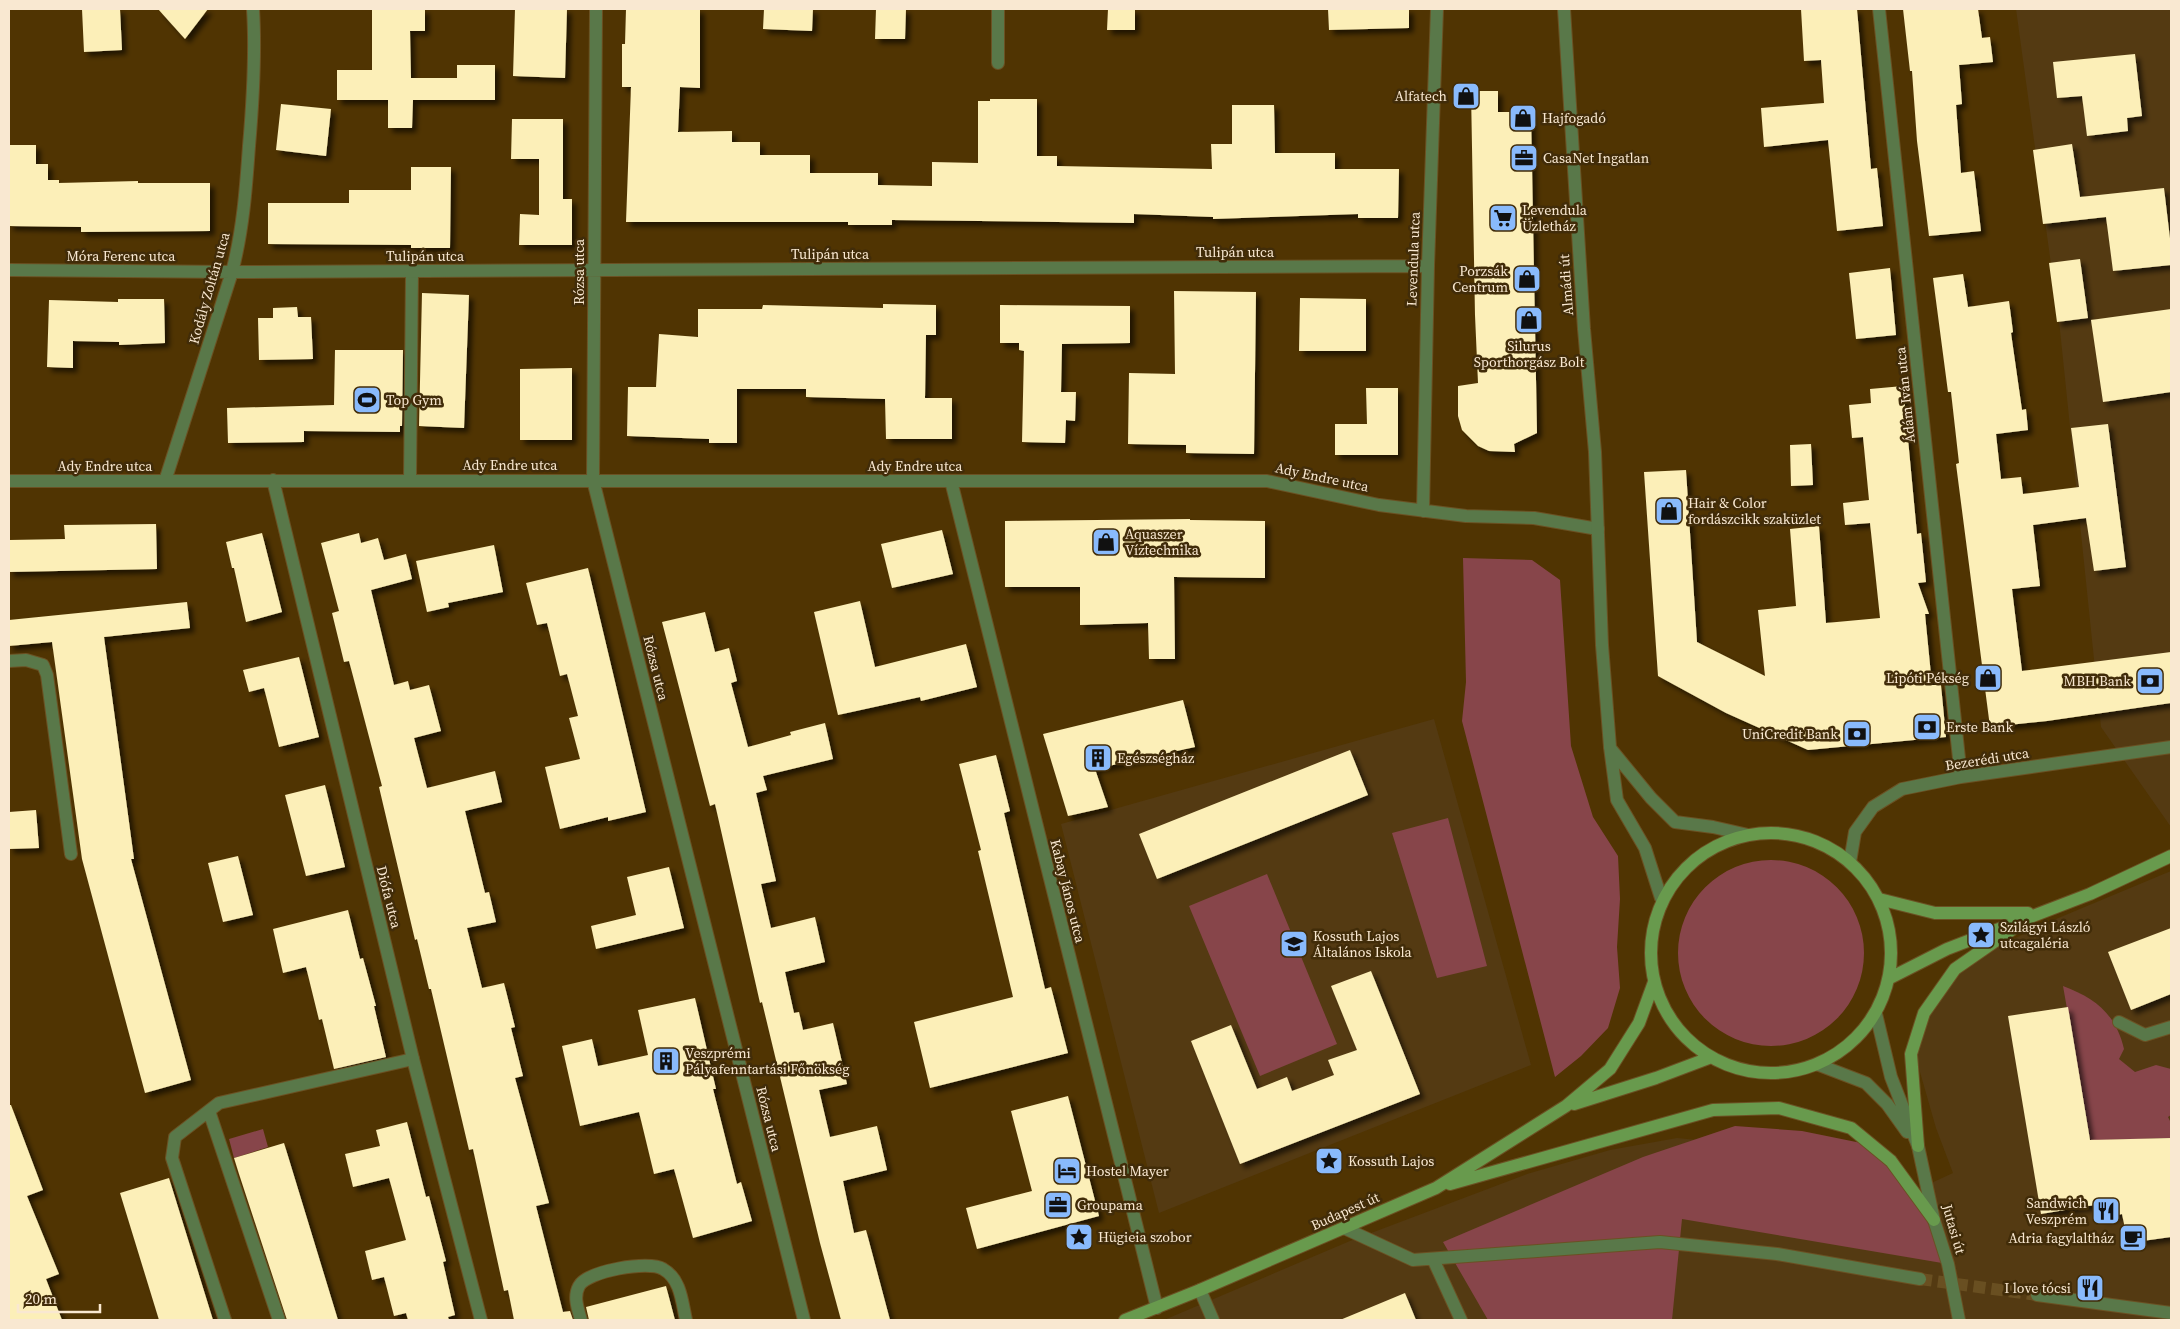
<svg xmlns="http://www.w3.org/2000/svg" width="2180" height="1329" font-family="'Source Serif 4',serif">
	<defs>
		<filter id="shadow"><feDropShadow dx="4.5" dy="4.5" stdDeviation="2.5" flood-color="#0009"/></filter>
	</defs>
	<rect width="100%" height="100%" fill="#503402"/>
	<path fill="#543a12" d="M2016,9H2171V827L2101,727L2060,330Z
		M1434,719L1531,1065L1159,1213L1061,824Z
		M2171,871V1320H1164L1350,1241L1527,1174L1610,1150L1677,1138L1751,1145L1875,1209L1953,1173L1936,1128L1916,1058L1927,1017L1957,974L1981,955L2044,924Z"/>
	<path fill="#87454a" d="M1463,558L1532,560L1560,580L1571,746L1593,817L1618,856L1620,899L1617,947L1620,988L1608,1028L1581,1056L1555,1077L1462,721L1466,682Z
		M1448,818L1487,966L1437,978L1392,833Z
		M1678 953a93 93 0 1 1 186 0a93 93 0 1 1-186 0Z
		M1267,874L1337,1044L1260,1076L1189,906Z
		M2063,986C2095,998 2116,1014 2124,1049L2119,1059L2135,1072L2156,1065L2171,1069V1115L2168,1117L2171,1123V1138L2106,1140L2092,1150Z
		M1735,1126L1802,1131L1871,1145L1916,1195L1948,1264L1682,1219L1672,1320H1488L1443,1242L1643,1157Z
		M263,1129L268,1147L234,1158L229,1139Z"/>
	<path fill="#fcefb8" filter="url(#shadow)" d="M82,9H120L122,50L84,52Z
		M158,9H208L185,39Z
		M372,9H425V31H410L411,78H457V65H495V100H413L412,128H388V100H337V70H372Z
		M515,9H567L565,78L513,76Z
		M626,9H700V88L680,87L678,132L732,131V142H760V155H810V173H878V185L932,186V162L978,163V101H990V99H1037V156H1057V166L1212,169L1211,144H1232V105H1274L1275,153H1335V169H1399L1398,218H1358V214L1213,219V217L1134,214V223L892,220V225H848V222H626L631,87H622V44H625Z
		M764,9H813L812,31L763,29Z
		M876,9H906L905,39H875Z
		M1108,9H1135V30H1107Z
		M1328,9H1409V28L1329,30Z
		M1801,9H1857L1871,169L1877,168L1883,226L1837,231L1828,140L1764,147L1761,108L1824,103L1821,60L1804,61Z
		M1903,9H1978L1982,38L1990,37L1993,62L1959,65L1962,104L1956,105L1961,173L1974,171L1981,231L1929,236L1917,141L1912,71H1910Z
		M2135,54L2142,116L2127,118L2128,131L2087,136L2082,96L2057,98L2053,62Z
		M1471,91H1498V112H1531L1537,433L1514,444L1515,452L1489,451L1478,446L1462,430L1458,416V386L1478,383L1475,315Z
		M281,104L331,109L326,156L276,150Z
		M512,119H563V199H572V245H519L520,214L539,215V159H511Z
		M2072,144L2080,197L2164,188L2171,247V265L2113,271L2106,217L2043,224L2033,150Z
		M9,145H36V164H48V180H59V183L138,181V183H210V231L81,232V227L9,226Z
		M411,167H451L450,248H411V245L268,244V203H349V190H411Z
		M2080,259L2088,318L2057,322L2049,263Z
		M1890,268L1896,335L1856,339L1849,273Z
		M1963,274L1968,307L2009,301L2013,332L2011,333L2022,410L2026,409L2028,430L1996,434L2001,479L2021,477L2023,494L2079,487L2071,428L2108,424L2126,567L2094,571L2086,518L2033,525L2040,586L2012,589L2022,671L2171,652V703L2047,721L1990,727L1956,464L1959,463L1951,392H1948L1933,278Z
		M1174,291L1256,292L1254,454L1186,453V445L1128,444L1129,373L1175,374Z
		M422,293L469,295L464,428L419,426Z
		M1300,298L1366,299V351H1299Z
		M118,299H164L165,343L119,345V342L73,341V368L47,367L49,300L118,302Z
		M883,304L936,305V335H926L925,398H952V439H886L885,399L806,397V389H737V443H709V439L627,436L628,387H656L659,334L698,337V309H762L763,305L883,308Z
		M1000,305L1130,306V343L1062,344L1061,392H1076L1075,421L1066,420L1065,443L1022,442L1024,351L1019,350V343H1000Z
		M297,307L298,317H311L313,359L259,360L258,318H273V308Z
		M2171,309V392L2103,402L2091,320Z
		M335,350H403L402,426H400V432L304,431V442L228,443L227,408L334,405Z
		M572,368V440H520V369Z
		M1903,386L1917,534L1921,533L1926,582L1918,583L1929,614H1925L1932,685H1941L1946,737L1808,750L1726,713L1658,676L1644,472L1686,470L1697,642L1765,676L1758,610L1796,606L1790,529L1819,526L1826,623L1880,618L1870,523L1845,525L1843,503L1869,500L1863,437L1852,438L1849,405L1871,403L1870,389Z
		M1366,388H1398V455H1335V424H1367Z
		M1811,444L1813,485L1791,486L1790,445Z
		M1190,519V520L1265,521V578L1174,577L1175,659H1149L1148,623L1080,625V587H1005V521Z
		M156,524L157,569L9,572V540L65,539L64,525Z
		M942,530L953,574L892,588L881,544Z
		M262,533L282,612L246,622L234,568H232L226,542Z
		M359,533L361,543L378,538L384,560L406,554L412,579L371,590L394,685L408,681L410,690L429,685L441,731L414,738L427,788L495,771L502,802L465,811L485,893L489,892L496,922L467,928L482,988L504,983L515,1027L511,1028L523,1076L515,1078L549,1203L536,1206L563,1312L570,1311L573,1320H514L508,1290L504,1291L473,1149L469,1150L431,989H429L417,939L415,940L379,787L382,786L349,661L344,662L332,613L339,611L321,543Z
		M494,545L503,592L448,603L449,607L427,612L416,561Z
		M588,568L646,812L608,821V817L560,829L545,767L580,759L569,718L578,716L567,674L560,676L547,623L537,625L526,583Z
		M860,601L875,667L966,644L977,687L921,701L920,697L838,715L814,612Z
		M187,602L190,628L104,637L134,859H131L191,1080L145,1093L82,859L52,642L9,646V620Z
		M705,612L715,652L729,648L737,681L731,683L748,747L791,735L790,732L825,723L833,759L763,776L767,790L756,793L776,881L761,884L771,928L815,917L825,962L785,972L794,1013L799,1012L803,1030L833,1023L847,1084L819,1090L830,1137L877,1126L887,1170L843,1181L854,1233L866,1230L890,1320H841L820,1243L762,1002L760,1003L715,804L710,806L662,622Z
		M299,657L319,737L279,747L264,688L249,692L243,670Z
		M1183,700L1195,747L1095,769L1108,807L1068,816L1043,734Z
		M1350,750L1368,795L1157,879L1139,834Z
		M996,755L1010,811L1004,813L1045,989L1051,987L1068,1053L930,1088L914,1022L1013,997L978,851L981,850L959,764Z
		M325,785L345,867L306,876L285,795Z
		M36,810L39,848L9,849V812Z
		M238,856L253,915L223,922L208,863Z
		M669,867L684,928L596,949L591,926L636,915L627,877Z
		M348,910L360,959L363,958L376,1006H374L386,1057L334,1069L322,1019L319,1020L306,967L283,973L273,929Z
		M2171,928V994L2131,1010L2108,952Z
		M1371,971L1420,1094L1240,1164L1191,1041L1231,1025L1257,1089L1287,1077L1292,1091L1334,1075L1328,1060L1357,1050L1331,986Z
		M695,998L716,1089H713L737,1184L741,1182L752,1221L693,1238L674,1169L654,1174L639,1112L580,1126L562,1046L592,1039L598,1066L648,1055L638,1010Z
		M2068,1007L2090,1140L2171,1138V1237L2128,1243L2122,1214L2102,1219L2101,1204L2041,1214L2008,1016Z
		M1068,1096L1099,1216L977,1249L966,1208L1032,1191L1011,1111Z
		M9,1105H11L43,1190L27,1196L59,1274L46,1279L62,1320H9Z
		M407,1122L426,1197L429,1196L446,1261L443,1262L455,1315L448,1317L449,1320H408L406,1313L394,1316L384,1277L372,1280L365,1251L406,1240L389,1178L353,1187L345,1154L380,1146L376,1130Z
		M284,1143L338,1320H287L239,1174L234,1158Z
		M169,1178L213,1320H159L120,1193Z
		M666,1286L675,1320H589L586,1307Z
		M1405,1293L1416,1320H1340Z"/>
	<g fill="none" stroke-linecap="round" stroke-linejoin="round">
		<path stroke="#694f21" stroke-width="12" stroke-dasharray="12 6" stroke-linecap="butt" d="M1920,1279L2037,1295"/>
		<defs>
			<path id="service" d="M998,9V63
				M410,480L412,271
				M9,661L26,660L43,665L47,675L71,854
				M209,1111L279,1320
				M1200,1290L1213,1320
				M225,1320L172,1158L175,1137L219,1103L413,1059
				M581,1320C578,1309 573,1297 579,1286C587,1271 649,1260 663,1269C681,1279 682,1302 686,1320"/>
			<path id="pedestrian" d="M2119,1022L2145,1035L2171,1027
				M1344,1228L1413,1260L1660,1242L1777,1254L1920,1279
				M1433,1259L1461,1320
				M2037,1295L2171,1313"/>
			<path id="minor" d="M596,9L593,480L804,1320
				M1879,9L1961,777
				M9,270L232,272L1428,266
				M273,480L413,1059L481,1320
				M9,481H1267L1379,505L1466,516L1534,518L1598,529
				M165,481L232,272C243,230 246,189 249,146C253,100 256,55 253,9
				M951,481L1157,1308
				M1423,511L1428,266L1437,9
				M1850,862L1855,832L1873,807L1902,789L1961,777L2171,747"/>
			<path id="tertiary" d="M1564,9L1584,329L1595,452L1602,645L1610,747L1617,800L1645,848L1661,898
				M1610,748L1651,798L1675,822L1713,827L1748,835
				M1876,1014L1891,1077L1918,1146L1934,1220L1948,1264L1959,1320
				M1819,1065L1866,1083L1887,1104L1907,1132"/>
			<path id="secondary" d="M1651 953a120 120 0 1 1 240 0a120 120 0 1 1-240 0Z
				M1879,899L1935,913H2028
				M1888,979L1947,949L2090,894L2171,856
				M1574,1104L1656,1078L1709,1058
				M1918,1146L1911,1054L1924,1013L1955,969L2017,926
				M1450,1184L1713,1110L1779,1108L1851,1128L1891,1161L1934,1220
				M1125,1320L1200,1290L1436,1188L1566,1106L1610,1069L1639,1023L1654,982"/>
		</defs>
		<use href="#service" stroke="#6b5123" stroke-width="14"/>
		<use href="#pedestrian" stroke="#6b5123" stroke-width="14"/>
		<use href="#minor" stroke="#6b5123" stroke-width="14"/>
		<use href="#tertiary" stroke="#6b5123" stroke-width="14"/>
		<use href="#secondary" stroke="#6b5123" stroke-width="14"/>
		<use href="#service" stroke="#597849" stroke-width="12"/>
		<use href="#pedestrian" stroke="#597849" stroke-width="12"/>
		<use href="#minor" stroke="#597849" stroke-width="12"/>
		<use href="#tertiary" stroke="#597849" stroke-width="12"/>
		<use href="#secondary" stroke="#689a4d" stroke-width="12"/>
	</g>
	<defs>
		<symbol id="shop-square" viewBox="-11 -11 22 22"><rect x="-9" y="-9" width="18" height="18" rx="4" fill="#89bafc" stroke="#412c09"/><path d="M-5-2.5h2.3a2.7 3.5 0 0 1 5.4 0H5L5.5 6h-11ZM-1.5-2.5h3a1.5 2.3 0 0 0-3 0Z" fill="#111"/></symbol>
		<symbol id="office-square" viewBox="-11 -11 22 22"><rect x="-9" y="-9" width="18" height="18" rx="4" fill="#89bafc" stroke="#412c09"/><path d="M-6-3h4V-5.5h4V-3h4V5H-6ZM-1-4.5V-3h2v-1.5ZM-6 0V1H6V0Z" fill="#111"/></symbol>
		<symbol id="supermarket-square" viewBox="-11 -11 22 22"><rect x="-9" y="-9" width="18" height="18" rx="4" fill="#89bafc" stroke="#412c09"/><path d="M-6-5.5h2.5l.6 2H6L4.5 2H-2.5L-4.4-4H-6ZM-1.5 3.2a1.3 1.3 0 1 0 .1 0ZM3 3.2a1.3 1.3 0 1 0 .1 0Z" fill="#111"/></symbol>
		<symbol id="stadium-square" viewBox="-11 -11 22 22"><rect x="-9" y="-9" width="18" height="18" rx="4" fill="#89bafc" stroke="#412c09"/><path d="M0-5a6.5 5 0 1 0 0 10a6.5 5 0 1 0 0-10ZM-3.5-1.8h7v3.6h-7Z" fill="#111"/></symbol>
		<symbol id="bank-square" viewBox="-11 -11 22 22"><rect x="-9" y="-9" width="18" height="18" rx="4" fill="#89bafc" stroke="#412c09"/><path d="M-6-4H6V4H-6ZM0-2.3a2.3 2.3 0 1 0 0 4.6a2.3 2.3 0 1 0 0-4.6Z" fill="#111"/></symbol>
		<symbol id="building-square" viewBox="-11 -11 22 22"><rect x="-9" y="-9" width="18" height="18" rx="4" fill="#89bafc" stroke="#412c09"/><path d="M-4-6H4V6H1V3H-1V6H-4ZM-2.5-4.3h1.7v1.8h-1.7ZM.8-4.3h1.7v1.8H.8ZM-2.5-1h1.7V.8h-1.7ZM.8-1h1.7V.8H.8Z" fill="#111"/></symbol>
		<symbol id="sight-square" viewBox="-11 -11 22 22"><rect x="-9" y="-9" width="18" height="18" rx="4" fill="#89bafc" stroke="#412c09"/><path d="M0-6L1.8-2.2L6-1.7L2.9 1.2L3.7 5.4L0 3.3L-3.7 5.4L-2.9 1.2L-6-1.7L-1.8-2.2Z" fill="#111"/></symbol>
		<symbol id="school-square" viewBox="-11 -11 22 22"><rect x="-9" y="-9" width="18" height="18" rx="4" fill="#89bafc" stroke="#412c09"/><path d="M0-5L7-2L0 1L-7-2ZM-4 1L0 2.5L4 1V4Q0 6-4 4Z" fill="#111"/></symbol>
		<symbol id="hotel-square" viewBox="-11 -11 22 22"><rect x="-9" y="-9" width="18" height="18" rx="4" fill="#89bafc" stroke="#412c09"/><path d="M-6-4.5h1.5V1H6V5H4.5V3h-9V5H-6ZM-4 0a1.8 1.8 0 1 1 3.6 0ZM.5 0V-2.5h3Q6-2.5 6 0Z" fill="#111"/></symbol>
		<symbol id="restaurant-square" viewBox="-11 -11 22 22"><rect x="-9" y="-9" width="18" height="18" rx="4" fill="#89bafc" stroke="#412c09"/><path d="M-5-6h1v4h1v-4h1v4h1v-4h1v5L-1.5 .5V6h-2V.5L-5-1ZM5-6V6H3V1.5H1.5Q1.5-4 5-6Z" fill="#111"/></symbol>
		<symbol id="cafe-square" viewBox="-11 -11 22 22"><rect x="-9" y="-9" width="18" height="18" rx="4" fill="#89bafc" stroke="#412c09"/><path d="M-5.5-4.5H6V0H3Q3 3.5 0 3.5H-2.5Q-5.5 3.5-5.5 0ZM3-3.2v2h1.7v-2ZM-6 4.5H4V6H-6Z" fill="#111"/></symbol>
	</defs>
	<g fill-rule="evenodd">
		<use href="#shop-square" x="1450" y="80" width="32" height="32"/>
		<use href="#shop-square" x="1507" y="102" width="32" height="32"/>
		<use href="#office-square" x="1508" y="142" width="32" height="32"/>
		<use href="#supermarket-square" x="1487" y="202" width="32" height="32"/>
		<use href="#shop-square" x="1511" y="263" width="32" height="32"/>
		<use href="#shop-square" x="1513" y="304" width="32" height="32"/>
		<use href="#stadium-square" x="351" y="384" width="32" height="32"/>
		<use href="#shop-square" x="1653" y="495" width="32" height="32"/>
		<use href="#shop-square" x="1090" y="526" width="32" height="32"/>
		<use href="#shop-square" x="1972" y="662" width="32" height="32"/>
		<use href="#bank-square" x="2134" y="665" width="32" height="32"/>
		<use href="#bank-square" x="1911" y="711" width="32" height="32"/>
		<use href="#bank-square" x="1841" y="718" width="32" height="32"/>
		<use href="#building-square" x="1082" y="742" width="32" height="32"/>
		<use href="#sight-square" x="1965" y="919" width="32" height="32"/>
		<use href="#school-square" x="1278" y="928" width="32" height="32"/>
		<use href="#building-square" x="650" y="1045" width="32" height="32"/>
		<use href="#sight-square" x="1313" y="1145" width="32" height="32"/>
		<use href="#hotel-square" x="1051" y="1155" width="32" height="32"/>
		<use href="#office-square" x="1042" y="1189" width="32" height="32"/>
		<use href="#restaurant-square" x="2090" y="1195" width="32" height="32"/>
		<use href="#sight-square" x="1063" y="1221" width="32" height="32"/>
		<use href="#cafe-square" x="2117" y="1222" width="32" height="32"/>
		<use href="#restaurant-square" x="2074" y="1272" width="32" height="32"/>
	</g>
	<g text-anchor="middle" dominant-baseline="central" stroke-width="5" stroke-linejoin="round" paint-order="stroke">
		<g font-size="14" fill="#f9e8d1" stroke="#412c09" text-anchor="start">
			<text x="1447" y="96" text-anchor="end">Alfatech</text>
			<text x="1542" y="118">Hajfogadó</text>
			<text x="1543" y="158">CasaNet Ingatlan</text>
			<text x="1522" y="210">Levendula<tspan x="1522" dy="16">Üzletház</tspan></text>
			<text x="1508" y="271" text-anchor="end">Porzsák<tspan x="1508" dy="16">Centrum</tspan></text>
			<text x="1529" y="346" text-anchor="middle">Silurus<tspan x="1529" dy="16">Sporthorgász Bolt</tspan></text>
			<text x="386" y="400">Top Gym</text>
			<text x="1688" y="503">Hair &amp; Color<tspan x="1688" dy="16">fordászcikk szaküzlet</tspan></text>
			<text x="1125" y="534">Aquaszer<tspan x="1125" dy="16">Víztechnika</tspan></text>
			<text x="1969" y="678" text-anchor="end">Lipóti Pékség</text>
			<text x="2131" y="681" text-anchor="end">MBH Bank</text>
			<text x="1946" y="727">Erste Bank</text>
			<text x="1838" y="734" text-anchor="end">UniCredit Bank</text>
			<text x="1117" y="758">Egészségház</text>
			<text x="2000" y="927">Szilágyi László<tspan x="2000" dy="16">utcagaléria</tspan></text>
			<text x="1313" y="936">Kossuth Lajos<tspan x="1313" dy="16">Általános Iskola</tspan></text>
			<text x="685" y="1053">Veszprémi<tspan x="685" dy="16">Pályafenntartási Főnökség</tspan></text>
			<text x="1348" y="1161">Kossuth Lajos</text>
			<text x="1086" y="1171">Hostel Mayer</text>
			<text x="2087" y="1203" text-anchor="end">Sandwich<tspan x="2087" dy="16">Veszprém</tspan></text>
			<text x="1077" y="1205">Groupama</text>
			<text x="1098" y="1237">Hügieia szobor</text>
			<text x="2114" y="1238" text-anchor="end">Adria fagylaltház</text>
			<text x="2071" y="1288" text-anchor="end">I love tócsi</text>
		</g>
		<g font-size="14" fill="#f9e8d1" stroke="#412c09">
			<text x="1235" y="252">Tulipán utca</text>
			<text x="830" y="254">Tulipán utca</text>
			<text x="121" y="256">Móra Ferenc utca</text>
			<text x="425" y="256">Tulipán utca</text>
			<text transform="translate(1413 259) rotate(-88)">Levendula utca</text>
			<text transform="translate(579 272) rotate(-90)">Rózsa utca</text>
			<text transform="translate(1566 285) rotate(-94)">Almádi út</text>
			<text transform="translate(209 288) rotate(-74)">Kodály Zoltán utca</text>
			<text transform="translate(1905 395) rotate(-96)">Ádám Iván utca</text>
			<text x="510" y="465">Ady Endre utca</text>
			<text x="105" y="466">Ady Endre utca</text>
			<text x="915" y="466">Ady Endre utca</text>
			<text transform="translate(1322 477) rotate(12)">Ady Endre utca</text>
			<text transform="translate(656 668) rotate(76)">Rózsa utca</text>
			<text transform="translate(1987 759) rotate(-9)">Bezerédi utca</text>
			<text transform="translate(1068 891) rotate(76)">Kabay János utca</text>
			<text transform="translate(389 897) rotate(76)">Diófa utca</text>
			<text transform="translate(769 1119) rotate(76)">Rózsa utca</text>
			<text transform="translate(1345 1211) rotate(-24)">Budapest út</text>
			<text transform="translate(1954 1229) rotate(74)">Jutasi út</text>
		</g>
	</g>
	<rect width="2180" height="1329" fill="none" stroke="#f9e8d1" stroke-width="20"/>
	<path d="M18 1304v8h82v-8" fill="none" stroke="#f9e8d1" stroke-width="2.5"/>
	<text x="25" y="1304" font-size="15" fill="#f9e8d1" stroke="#412c09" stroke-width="4" paint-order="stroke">20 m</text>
</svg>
